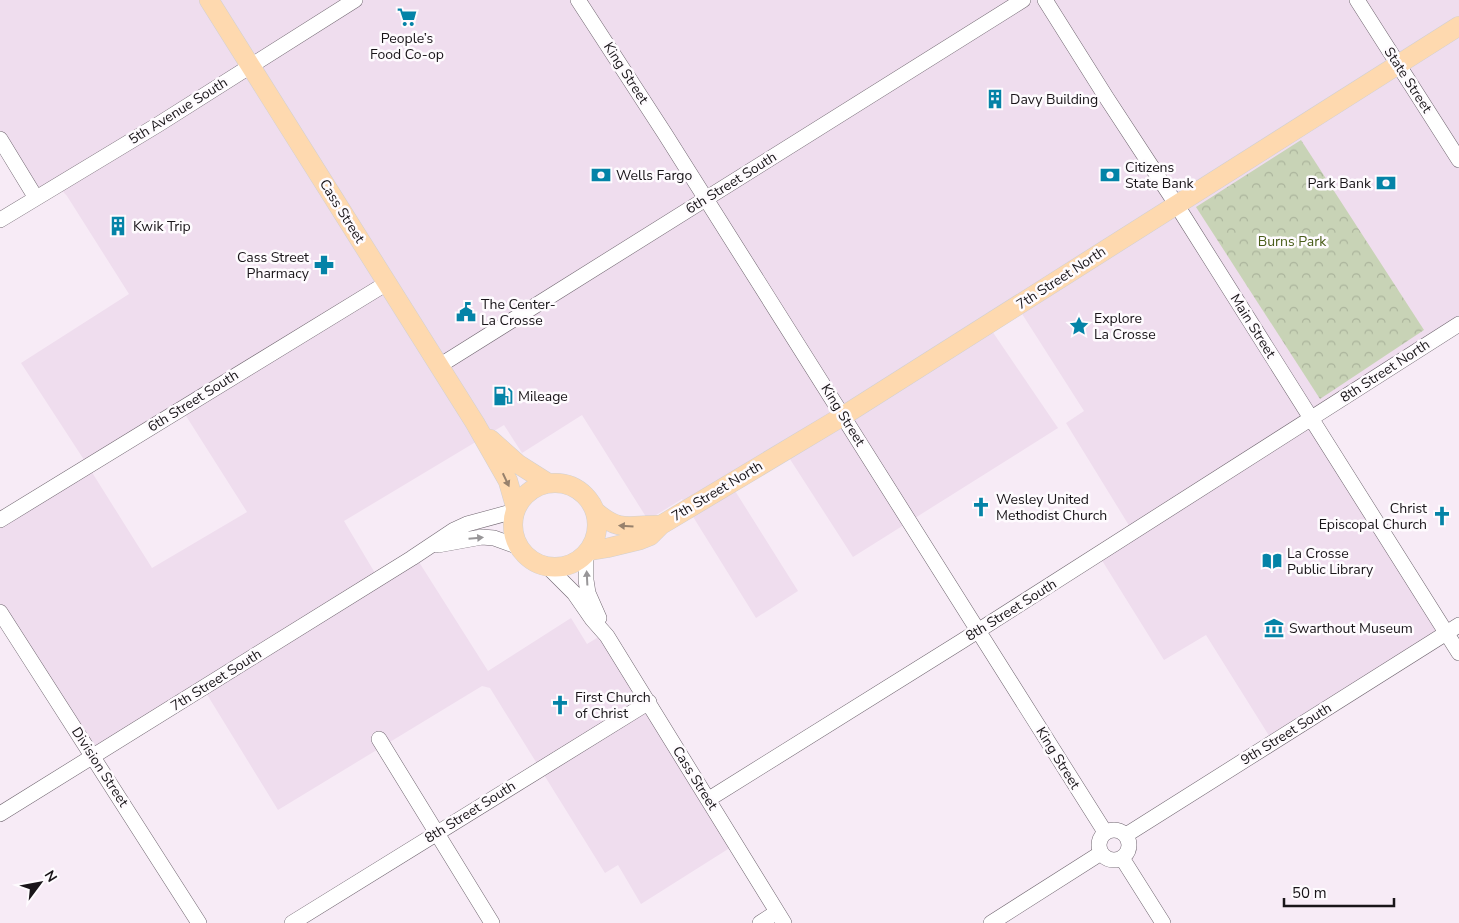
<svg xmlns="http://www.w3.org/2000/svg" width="1459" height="923" font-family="'Nunito Sans',sans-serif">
	<defs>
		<pattern id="forest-crowns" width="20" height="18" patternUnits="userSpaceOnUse" patternTransform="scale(1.25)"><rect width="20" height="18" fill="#c8d3b6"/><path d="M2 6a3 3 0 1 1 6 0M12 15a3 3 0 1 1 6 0" fill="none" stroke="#abb49c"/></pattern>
	</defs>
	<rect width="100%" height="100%" fill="#f7ebf6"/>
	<path fill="#efddee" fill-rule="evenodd" d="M0,0H1459V327L1312,418L1447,633L1273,742L1206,635L1164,660L1098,554L1133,532L1066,423L1084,411L1017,306L988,325L1058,428L853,557L786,453L732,486L798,591L756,618L682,499L648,520L582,415L522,453L504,425L344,521L375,573L412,551L488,671L571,618L587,644L605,633L736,844L641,904L618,865L605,873L490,688L482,686L278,810L203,688L93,756L0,612V520L88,466L21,363L129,294L67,196L57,185L36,198L0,139ZM181,408L247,512L152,568L88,466Z"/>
	<path fill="url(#forest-crowns)" d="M1301,140L1424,330L1320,399L1196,207Z"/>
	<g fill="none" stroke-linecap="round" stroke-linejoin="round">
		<defs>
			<path id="minor" d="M578,0L665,134L1105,832
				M1045,0L1106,97L1176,204L1459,653
				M1357,0L1459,160
				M0,139L36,198
				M0,220L159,124L355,0
				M439,366L1023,0
				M0,520L387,283
				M438,545L482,537L494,538L519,547
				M586,555V580L588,593L599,618
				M548,567L574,593L592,619L607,636L784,923
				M0,612L199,923
				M379,739L492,923
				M709,799L962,641L1459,324
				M0,814L412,558L454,530L467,524L515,511
				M1099 845a15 15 0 1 1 30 0a15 15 0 1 1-30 0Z
				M1126,835L1459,625
				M1122,858L1163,923
				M292,923L649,702
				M760,923L777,912
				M991,923L1101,853"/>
			<path id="major" d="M209,0L475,423L508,481L516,509
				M490,439L518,464L548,483
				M513 525a42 42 0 1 1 84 0a42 42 0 1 1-84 0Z
				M595,511C621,534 631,524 661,525
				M589,551L607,548L640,540L650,536L661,525L843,416L1459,26"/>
		</defs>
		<use href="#minor" stroke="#706670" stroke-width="16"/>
		<use href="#major" stroke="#d1d0d1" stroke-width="20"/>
		<use href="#minor" stroke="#fff" stroke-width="15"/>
		<use href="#major" stroke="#fed9af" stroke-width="19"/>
	</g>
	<defs><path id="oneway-solid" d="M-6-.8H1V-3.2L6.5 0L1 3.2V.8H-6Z" transform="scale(1.25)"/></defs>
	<g fill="#97816c">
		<use href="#oneway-solid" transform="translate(506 480) rotate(65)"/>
		<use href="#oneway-solid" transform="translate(626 526) rotate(-176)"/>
	</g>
	<g fill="#989698">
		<use href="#oneway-solid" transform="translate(476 538) rotate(-5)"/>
		<use href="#oneway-solid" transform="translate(587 578) rotate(-93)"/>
	</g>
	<defs>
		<symbol id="supermarket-bare" viewBox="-9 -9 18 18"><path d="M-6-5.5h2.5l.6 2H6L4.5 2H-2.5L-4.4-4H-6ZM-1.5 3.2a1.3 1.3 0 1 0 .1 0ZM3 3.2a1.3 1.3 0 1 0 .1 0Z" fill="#0483a7" stroke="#fefbfe" stroke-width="2.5" paint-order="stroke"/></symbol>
		<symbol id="building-bare" viewBox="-9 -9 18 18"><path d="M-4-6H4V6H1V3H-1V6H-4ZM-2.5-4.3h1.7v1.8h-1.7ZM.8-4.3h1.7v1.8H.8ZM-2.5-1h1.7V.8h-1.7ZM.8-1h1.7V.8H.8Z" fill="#0483a7" stroke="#fefbfe" stroke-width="2.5" paint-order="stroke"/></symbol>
		<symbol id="bank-bare" viewBox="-9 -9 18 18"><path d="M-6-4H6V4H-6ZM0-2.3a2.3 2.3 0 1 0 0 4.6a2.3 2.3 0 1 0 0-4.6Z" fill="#0483a7" stroke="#fefbfe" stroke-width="2.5" paint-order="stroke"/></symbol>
		<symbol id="pharmacy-bare" viewBox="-9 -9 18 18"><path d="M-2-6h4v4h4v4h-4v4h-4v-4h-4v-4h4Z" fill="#0483a7" stroke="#fefbfe" stroke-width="2.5" paint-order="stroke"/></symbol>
		<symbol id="civic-bare" viewBox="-9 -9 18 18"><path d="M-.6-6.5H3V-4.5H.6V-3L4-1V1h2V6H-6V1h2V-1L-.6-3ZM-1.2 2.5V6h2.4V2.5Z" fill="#0483a7" stroke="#fefbfe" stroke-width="2.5" paint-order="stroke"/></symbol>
		<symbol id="sight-bare" viewBox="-9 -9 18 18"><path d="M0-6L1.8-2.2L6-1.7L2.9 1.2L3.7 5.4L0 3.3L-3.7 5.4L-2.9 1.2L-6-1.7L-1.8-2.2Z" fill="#0483a7" stroke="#fefbfe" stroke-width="2.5" paint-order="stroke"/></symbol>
		<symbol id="fuel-bare" viewBox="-9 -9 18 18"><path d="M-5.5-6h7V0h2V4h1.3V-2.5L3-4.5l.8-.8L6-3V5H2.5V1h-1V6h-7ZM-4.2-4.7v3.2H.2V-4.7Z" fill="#0483a7" stroke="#fefbfe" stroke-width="2.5" paint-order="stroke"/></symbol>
		<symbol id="church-bare" viewBox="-9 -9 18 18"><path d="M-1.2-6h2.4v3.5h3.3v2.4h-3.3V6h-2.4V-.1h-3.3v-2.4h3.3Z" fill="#0483a7" stroke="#fefbfe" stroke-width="2.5" paint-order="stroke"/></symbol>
		<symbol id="library-bare" viewBox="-9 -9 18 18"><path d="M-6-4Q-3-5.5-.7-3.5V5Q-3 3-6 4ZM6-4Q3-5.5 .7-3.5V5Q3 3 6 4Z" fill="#0483a7" stroke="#fefbfe" stroke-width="2.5" paint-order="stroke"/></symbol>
		<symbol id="museum-bare" viewBox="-9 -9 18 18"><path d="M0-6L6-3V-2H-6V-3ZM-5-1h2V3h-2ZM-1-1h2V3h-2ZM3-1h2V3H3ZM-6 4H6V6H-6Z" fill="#0483a7" stroke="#fefbfe" stroke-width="2.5" paint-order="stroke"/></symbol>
	</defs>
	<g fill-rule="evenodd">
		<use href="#supermarket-bare" x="393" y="3" width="28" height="28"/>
		<use href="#building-bare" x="981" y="85" width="28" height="28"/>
		<use href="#bank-bare" x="587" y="161" width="28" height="28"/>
		<use href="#bank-bare" x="1096" y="161" width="28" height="28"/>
		<use href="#bank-bare" x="1372" y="169" width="28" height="28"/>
		<use href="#building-bare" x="104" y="212" width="28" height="28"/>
		<use href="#pharmacy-bare" x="310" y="251" width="28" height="28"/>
		<use href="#civic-bare" x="452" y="298" width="28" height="28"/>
		<use href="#sight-bare" x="1065" y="312" width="28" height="28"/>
		<use href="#fuel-bare" x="489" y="382" width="28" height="28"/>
		<use href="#church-bare" x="967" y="493" width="28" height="28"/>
		<use href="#church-bare" x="1428" y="502" width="28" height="28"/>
		<use href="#library-bare" x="1258" y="547" width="28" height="28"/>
		<use href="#museum-bare" x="1260" y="614" width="28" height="28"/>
		<use href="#church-bare" x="546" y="691" width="28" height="28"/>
	</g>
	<g text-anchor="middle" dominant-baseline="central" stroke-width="5" stroke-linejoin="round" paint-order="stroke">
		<g font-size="14" fill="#191519" stroke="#fefbfe" text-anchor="start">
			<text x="407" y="38" text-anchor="middle">People’s<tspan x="407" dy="16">Food Co-op</tspan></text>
			<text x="1010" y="99">Davy Building</text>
			<text x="1125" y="167">Citizens<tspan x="1125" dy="16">State Bank</tspan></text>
			<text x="616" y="175">Wells Fargo</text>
			<text x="1371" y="183" text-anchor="end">Park Bank</text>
			<text x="133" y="226">Kwik Trip</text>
			<text x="309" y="257" text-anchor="end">Cass Street<tspan x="309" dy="16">Pharmacy</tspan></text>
			<text x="481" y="304">The Center-<tspan x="481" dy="16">La Crosse</tspan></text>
			<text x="1094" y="318">Explore<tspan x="1094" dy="16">La Crosse</tspan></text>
			<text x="518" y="396">Mileage</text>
			<text x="996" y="499">Wesley United<tspan x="996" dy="16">Methodist Church</tspan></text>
			<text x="1427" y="508" text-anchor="end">Christ<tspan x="1427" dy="16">Episcopal Church</tspan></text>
			<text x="1287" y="553">La Crosse<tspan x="1287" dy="16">Public Library</tspan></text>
			<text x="1289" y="628">Swarthout Museum</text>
			<text x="575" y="697">First Church<tspan x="575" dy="16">of Christ</tspan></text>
		</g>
		<g font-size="14" fill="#191519" stroke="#fefbfe">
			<text transform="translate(626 73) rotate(57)">King Street</text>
			<text transform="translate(1408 80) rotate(57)">State Street</text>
			<text transform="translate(178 111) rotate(-32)">5th Avenue South</text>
			<text transform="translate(731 183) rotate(-32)">6th Street South</text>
			<text transform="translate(342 211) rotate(58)">Cass Street</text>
			<text transform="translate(1061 278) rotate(-33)">7th Street North</text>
			<text transform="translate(1253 326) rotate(58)">Main Street</text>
			<text transform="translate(1385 371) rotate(-33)">8th Street North</text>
			<text transform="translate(193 401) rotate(-32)">6th Street South</text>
			<text transform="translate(843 415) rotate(58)">King Street</text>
			<text transform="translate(717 491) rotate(-31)">7th Street North</text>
			<text transform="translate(1011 610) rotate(-32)">8th Street South</text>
			<text transform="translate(216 680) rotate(-32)">7th Street South</text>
			<text transform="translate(1286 734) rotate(-32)">9th Street South</text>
			<text transform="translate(1058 758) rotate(58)">King Street</text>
			<text transform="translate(100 767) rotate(57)">Division Street</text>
			<text transform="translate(695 778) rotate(58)">Cass Street</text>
			<text transform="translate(470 812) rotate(-32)">8th Street South</text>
		</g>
		<g font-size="14" fill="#4a5e1b" stroke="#fefbfe">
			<text x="1292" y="241">Burns Park</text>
		</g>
	</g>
	<g transform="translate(40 883) rotate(58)" stroke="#fefbfe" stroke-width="4" paint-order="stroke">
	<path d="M0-4L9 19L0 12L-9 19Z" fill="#191519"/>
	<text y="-8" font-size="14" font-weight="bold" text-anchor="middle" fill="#191519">N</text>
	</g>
	<path d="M1284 898v8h110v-8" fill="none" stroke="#191519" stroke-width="2.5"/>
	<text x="1292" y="898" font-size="15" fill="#191519" stroke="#fefbfe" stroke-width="4" paint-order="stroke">50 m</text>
</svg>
